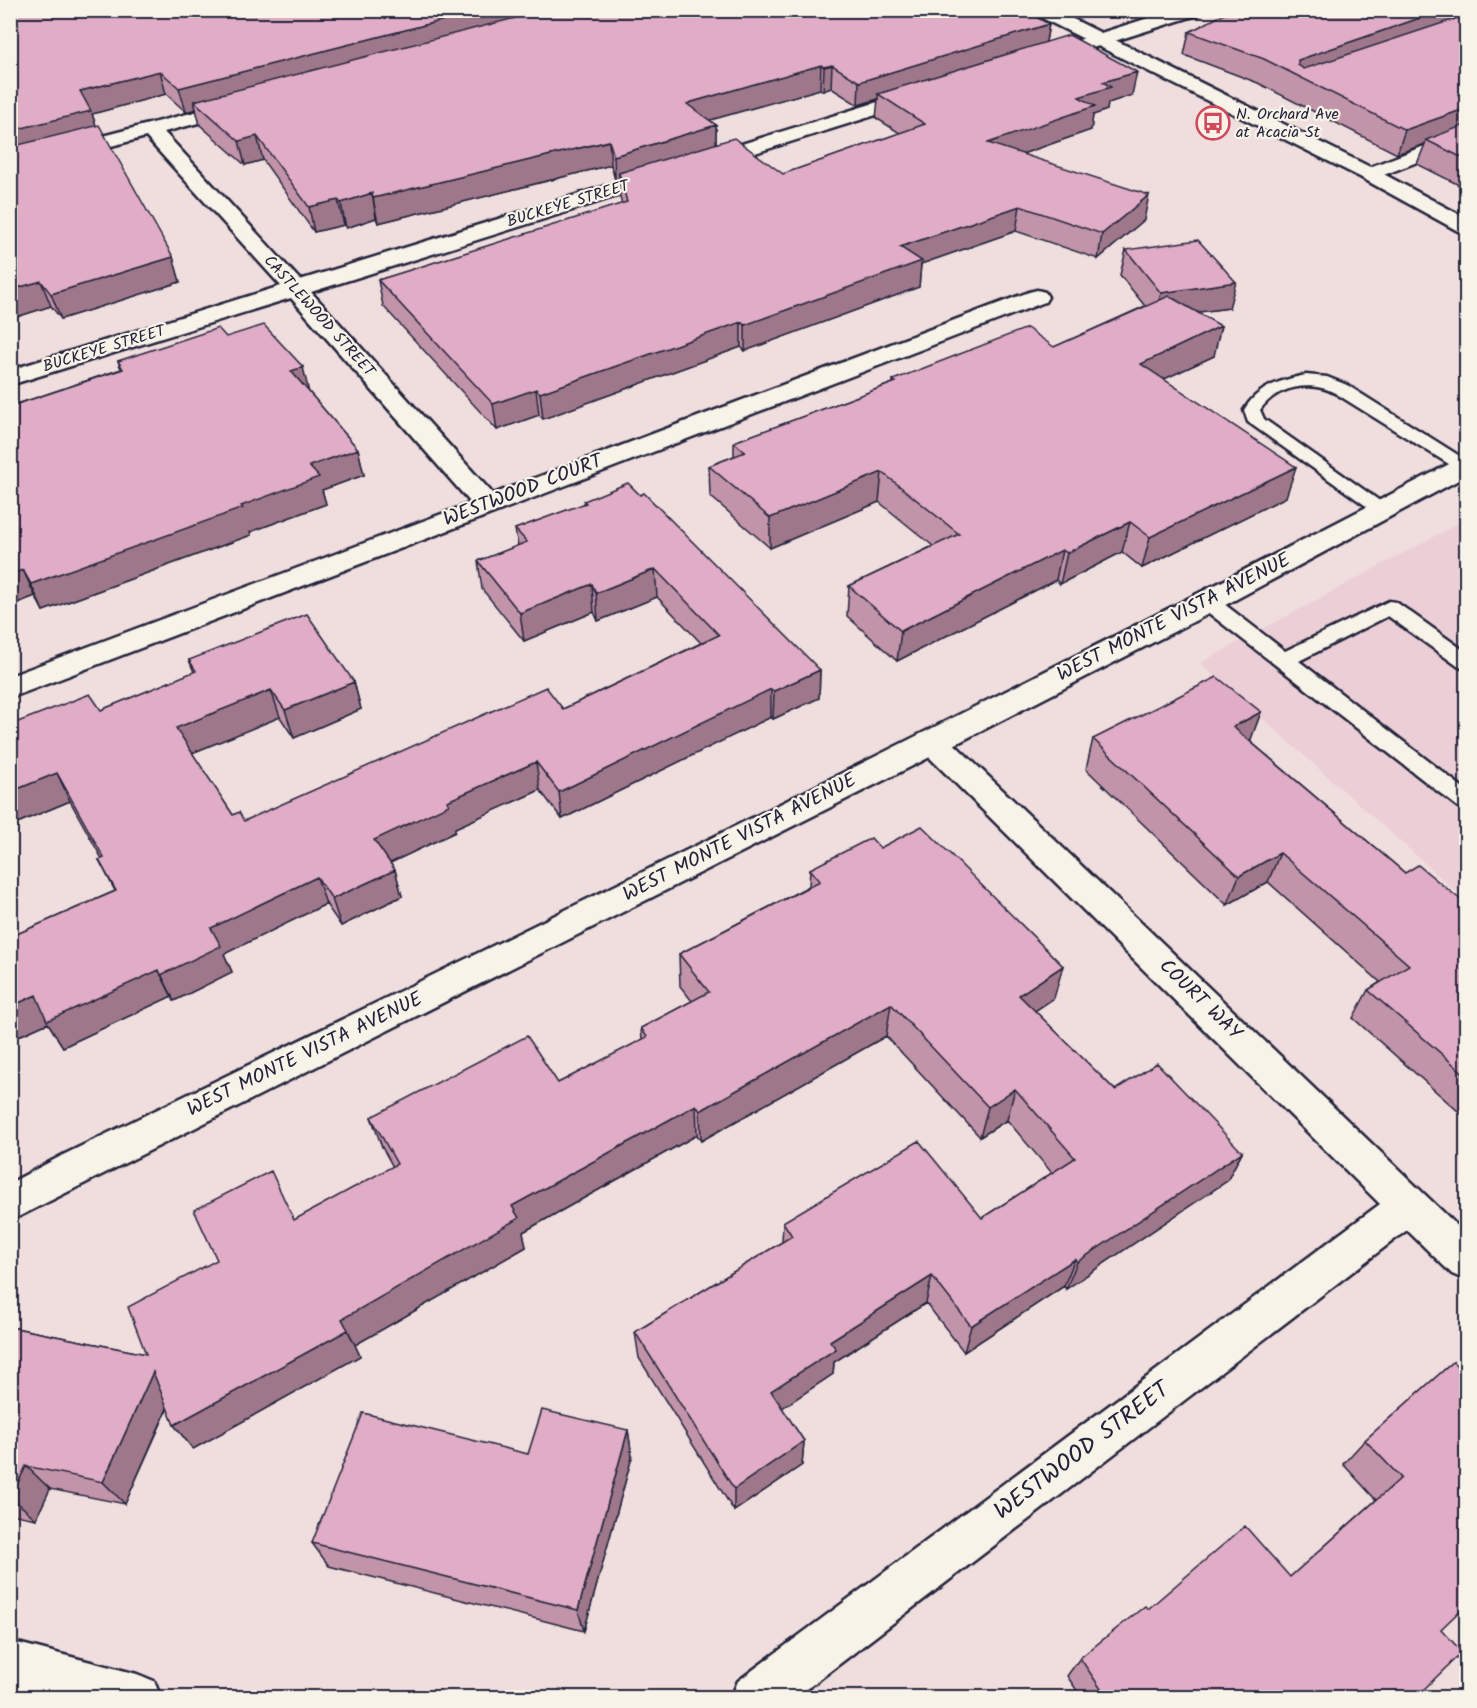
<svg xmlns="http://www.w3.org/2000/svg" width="1477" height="1708" font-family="Kalam,sans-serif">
	<rect width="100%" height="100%" fill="#f0dede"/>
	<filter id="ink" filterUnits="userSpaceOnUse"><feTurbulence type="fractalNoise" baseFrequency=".0167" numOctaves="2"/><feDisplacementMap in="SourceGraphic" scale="12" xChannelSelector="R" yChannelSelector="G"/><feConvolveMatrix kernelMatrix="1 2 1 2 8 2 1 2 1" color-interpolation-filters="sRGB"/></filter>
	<g filter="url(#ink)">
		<path fill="#eccfd6" d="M1466,519V900L1200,663Z"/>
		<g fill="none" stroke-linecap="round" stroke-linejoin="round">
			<defs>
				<path id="service" d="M1306,375L1327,377L1347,385L1466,460V472L1460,471L1335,393C1311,380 1276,386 1260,410L1264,419L1391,509L1388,513H1376L1248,422L1244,410C1257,387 1281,380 1306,375Z
					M1208,596L1215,597L1285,651L1389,601L1396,602L1466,652V669L1459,667L1388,616L1299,661L1466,790V809L1458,807L1201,607L1198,602L1201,597Z"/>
				<path id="minor" d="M1174,10H1202L1200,14L1048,62H1034L1032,58L1034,54Z
					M920,89L927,91L930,95L927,99L311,292L493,494L1029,292L1037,290L1045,292L1048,297L1045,302L10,698V676L471,503L291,298L10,385V370L281,286L146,137L10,172V160L241,100L248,102L251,106L248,110L164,132L300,280Z
					M1466,130V143L1376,178L1369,180L1362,178L1359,174L1362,170Z
					M933,731L944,734L1466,1234V1280L1452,1274L1407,1230L795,1698H731L738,1681L1380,1204L922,750L918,742L922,734Z
					M10,1641L137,1674L154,1681L161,1698H43L10,1689Z"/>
				<path id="tertiary" d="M1032,10H1055L1376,170L1466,218V232L1458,231L1362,178L1034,14Z
					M1466,458V476L1218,609L944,750L10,1221V1183L65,1154C532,928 997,700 1457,460Z"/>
			</defs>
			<use href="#service" stroke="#22223b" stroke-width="5"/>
			<use href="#minor" stroke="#22223b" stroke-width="5"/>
			<use href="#tertiary" stroke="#22223b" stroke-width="5"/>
			<use href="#service" fill="#f7f3e8" fill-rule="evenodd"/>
			<use href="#minor" fill="#f7f3e8" fill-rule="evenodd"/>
			<use href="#tertiary" fill="#f7f3e8" fill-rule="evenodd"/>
		</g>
		<path fill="#c294a9" stroke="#22223b" stroke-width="1.5" fill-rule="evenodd" d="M10,10L1032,14H1030L1049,24L1046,42L1132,95L1108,103L1107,110L1093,115L1091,130L1022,154L1144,220L1098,259L1016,231L921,264L919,287L745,351L741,347L543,419L539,415L497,430L383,306L378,280L622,204L620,198L619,179L615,180L611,165L378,223L376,218L346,228L344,225L314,232L263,160L245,165L200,125L196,109L186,112L166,94L92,114L96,126L173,257L180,282L61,319L51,306L10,319ZM831,88L858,105L878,99L876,118L900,133L783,174L716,143V125L709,120L820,89L823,91Z
			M1467,10V189L1417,164L1425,144L1397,154L1258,83L1184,55L1189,32Z
			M1126,250L1229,308L1197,312L1214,356L1164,379L1286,497L1142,568L1122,552L1060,584L1056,580L897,661L847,616L849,586L933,546L879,502L770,548L710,496L709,466L734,456V442L893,383V380L1054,347L1145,306L1120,275Z
			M226,337L309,392L358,449L364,475L322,490L326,504L250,532L251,535L43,611L35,596L10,606L17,404L121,369L118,361Z
			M584,501L820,670L819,698L773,719L771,717L562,819L540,790L455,828V832L390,863L395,870L402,896L341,926L326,904L224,954L232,972L174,1001L172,996L63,1047L48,1023L10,1040V937L115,891L99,860L102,859L70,801L10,826L101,710L194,672L189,660L354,682L361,709L294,738L280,717L192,753L233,815L244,821L563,709L701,643L657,597L598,621L594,612L524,641L482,589L478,561L518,546L515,529L584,504Z
			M1261,712L1250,741L1405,873L1467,905V1119L1353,1018L1368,990L1380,982L1268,882L1227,905L1086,769L1093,739Z
			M880,848L1054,998L1035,1011L1115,1090L1242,1152L1227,1181L1066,1289L1064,1286L964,1352L926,1303L834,1362L833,1374L782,1408L804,1441L802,1465L734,1511L639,1358L635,1332L782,1242L783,1222L982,1218L1052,1173L1007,1120L980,1137L886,1036L701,1141L697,1135L523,1232L526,1247L355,1345L360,1356L193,1449L174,1425L168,1408L125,1504L50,1489L36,1519L10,1514V1327L146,1354L294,1220L393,1167L382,1147L371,1117L558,1083L642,1040L641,1028L692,1001L680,986L679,954L809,886L810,869Z
			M1453,1362L1441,1629L1415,1698H1082L1067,1676L1080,1658L1148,1609L1290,1577L1376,1500L1343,1464L1365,1440Z
			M628,1430L632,1457L584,1631L329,1566L312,1543L528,1454Z"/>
		<path fill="#9e788a" stroke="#22223b" stroke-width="1.5" d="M483,10H572L194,101L196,109L186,112L179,88Z
			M998,10H1032V14L997,21Z
			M1443,10H1467V19L1294,74L1298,60Z
			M1049,24L1045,47L878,94V99L858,105L859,82Z
			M821,65L820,89L693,125L687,104L692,102Z
			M832,65L831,88L823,91L824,67Z
			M160,71L166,94L92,114L99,134L10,158V131L80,91Z
			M1137,72L1132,95L1108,103L1107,110L1093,115L1091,130L985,167L988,143L1079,97L1103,82Z
			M1467,108V128L1426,140L1425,144L1397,154L1405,130Z
			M716,125V149L619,173V179L615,180L614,156Z
			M257,136L263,160L245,165L239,141Z
			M609,141L611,165L378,223L373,198Z
			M372,193L376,218L346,228L341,203Z
			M1149,195L1144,220L1098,259L1102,234Z
			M338,200L344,225L314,232L309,207Z
			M1020,206L1016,231L921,264L919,287L745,351V325L900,247Z
			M173,257L180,282L61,319L51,294Z
			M41,281L51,306L10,319V290Z
			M1236,282L1229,308L1155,318L1161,293Z
			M741,322V347L543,419L540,393Z
			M1221,326L1214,356L1134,393L1141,364Z
			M303,367L309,393L291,371Z
			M536,389L539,415L497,430L493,404Z
			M358,449L364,475L322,490L326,504L250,532L251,535L43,611L31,584L241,506L309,466Z
			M1296,467L1286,497L1142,568L1150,537Z
			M882,472L879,502L770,548V518Z
			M1130,522L1122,552L1060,584L1067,553Z
			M1062,550L1056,580L897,661L901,631Z
			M655,569L657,597L598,621L596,593Z
			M23,570L35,596L10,606V574Z
			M592,584L594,612L524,641L520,613Z
			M820,670L819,698L773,719L774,691Z
			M354,682L361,709L294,738L285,710Z
			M771,689V717L562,819L559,792Z
			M271,690L280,717L187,755L176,728Z
			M1261,712L1250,742L1233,727Z
			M536,762L540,790L455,828V832L382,867L374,840L447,801Z
			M57,773L70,801L10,826V792Z
			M1280,853L1268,882L1227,905L1239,876Z
			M395,870L402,896L341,926L332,899Z
			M317,877L326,904L224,954L232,972L174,1001L161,975L211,928Z
			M1063,966L1054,998L1011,1027L1019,995Z
			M159,970L172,996L63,1047L48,1023L10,1040V1007L36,995Z
			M891,1004L886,1036L701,1141L700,1111Z
			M1015,1089L1007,1120L980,1137L988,1107Z
			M696,1105L697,1135L523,1232L526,1247L355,1345L342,1319L512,1206Z
			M1242,1152L1227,1181L1066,1289L1077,1262Z
			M1075,1259L1064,1286L964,1352L971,1326Z
			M932,1276L926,1303L834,1362L833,1374L770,1416L771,1391L830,1341Z
			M348,1330L360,1356L193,1449L174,1425Z
			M153,1372L172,1397L125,1504L103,1482Z
			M628,1430L632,1457L584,1631L578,1610Z
			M804,1441L802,1465L734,1511V1489Z
			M26,1466L50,1489L36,1519L11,1497Z"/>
		<path fill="#e1acc5" stroke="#22223b" stroke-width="1.5" d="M10,10H483L179,88L160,71L80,91L91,111L10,131Z
			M546,10H1023L1049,24L859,82L832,65L824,67L821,65L692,102L687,104L716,125L614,156L609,141L373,198L372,193L341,203L338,200L309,207L257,136L239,141L194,101Z
			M1232,10H1443L1298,60V65L1304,69L1467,15V108L1405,130L1264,59L1189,32Z
			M1069,35L1137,72L1103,82L1111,87L1079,97L1095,106L988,143L1149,195L1102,234L1020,206L900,247L922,261L745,325L741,322L540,393L536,389L493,404L378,280L627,202L619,173L734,138L783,174L925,124L878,94Z
			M1467,124V160L1426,140Z
			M99,125L173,257L51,294L41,281L10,290V147Z
			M1198,240L1236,282L1161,293L1126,250Z
			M1169,296L1221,326L1141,364L1296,467L1150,537L1130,522L1067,553L1062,550L901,631L849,586L959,534L882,472L770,518L709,466L745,452L734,442L896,382L893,380L1027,328L1054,347Z
			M264,325L303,367L291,371L358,449L309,466L319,477L241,506L243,508L31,584L23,570L10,574V394L17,404L123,369L118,361L218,328L226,337Z
			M628,483L640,495L644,493L820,670L774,691L771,689L559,792L536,762L447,801L449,805L374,840L395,870L332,899L317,877L211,928L221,946L161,975L159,970L47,1021L36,995L10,1007V937L116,891L99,860L104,858L57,773L10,792V725L90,694L101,710L196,671L189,660L307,614L354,682L285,710L271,690L176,728L233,815L239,812L244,821L546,687L563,709L719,635L655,569L596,593L592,584L520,613L478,561L527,542L515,529L586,503L584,501Z
			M1217,677L1261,712L1233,727L1405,873L1418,865L1467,905V1076L1368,990L1409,965L1280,853L1239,876L1093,739Z
			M922,826L1063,966L1019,995L1115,1090L1157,1063L1242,1152L1077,1262L1075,1259L971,1326L932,1276L830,1341L836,1349L771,1391L804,1441L734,1489L635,1332L792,1236L783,1222L919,1141L982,1218L1075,1158L1015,1089L988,1107L891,1004L700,1111L696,1105L512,1206L519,1218L342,1319L348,1330L174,1425L153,1372L103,1482L26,1466L11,1497H10V1327L146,1354L128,1307L217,1260L194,1210L271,1171L294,1220L397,1164L371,1117L527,1036L558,1083L647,1037L641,1028L709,992L679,954L820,881L810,869L871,838L880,848Z
			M1453,1362L1467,1375V1604L1441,1629L1462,1652L1415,1698H1107L1080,1658L1145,1606L1148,1609L1245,1526L1290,1577L1401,1478L1365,1440Z
			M542,1410L628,1430L578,1610L312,1543L363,1413L528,1454Z"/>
	</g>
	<defs>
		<symbol id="bus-ring" viewBox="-11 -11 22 22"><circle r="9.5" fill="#f7f3e8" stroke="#d1495b" stroke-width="1.5"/><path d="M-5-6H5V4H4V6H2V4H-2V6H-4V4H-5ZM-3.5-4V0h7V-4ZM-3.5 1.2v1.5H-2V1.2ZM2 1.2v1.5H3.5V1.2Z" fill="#d1495b"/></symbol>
	</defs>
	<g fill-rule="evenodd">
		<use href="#bus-ring" x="1194" y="104" width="38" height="38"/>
	</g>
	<g text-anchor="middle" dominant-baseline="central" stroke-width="4.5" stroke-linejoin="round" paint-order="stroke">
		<g font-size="16" fill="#22223b" stroke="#f7f3e8" text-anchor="start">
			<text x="1236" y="114">N. Orchard Ave<tspan x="1236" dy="18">at Acacia St</tspan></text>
		</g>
		<g font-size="16" fill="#22223b" stroke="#f7f3e8">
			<text transform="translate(568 204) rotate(-17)">BUCKEYE STREET</text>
			<text transform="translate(319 316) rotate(48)">CASTLEWOOD STREET</text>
			<text transform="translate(104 349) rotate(-17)">BUCKEYE STREET</text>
		</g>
		<g font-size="20" fill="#22223b" stroke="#f7f3e8">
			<text transform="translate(523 491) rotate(-21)">WESTWOOD COURT</text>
			<text transform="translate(1174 618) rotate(-27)">WEST MONTE VISTA AVENUE</text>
			<text transform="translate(740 838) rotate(-27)">WEST MONTE VISTA AVENUE</text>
			<text transform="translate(1200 1000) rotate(44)">COURT WAY</text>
			<text transform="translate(305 1055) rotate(-26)">WEST MONTE VISTA AVENUE</text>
		</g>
		<g font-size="24" fill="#22223b" stroke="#f7f3e8">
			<text transform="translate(1082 1451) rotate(-37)">WESTWOOD STREET</text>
		</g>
	</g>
	<rect width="1477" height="1708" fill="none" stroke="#f7f3e8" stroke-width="36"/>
	<rect x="18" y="18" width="1441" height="1672" fill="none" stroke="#22223b" stroke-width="2" filter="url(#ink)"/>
</svg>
